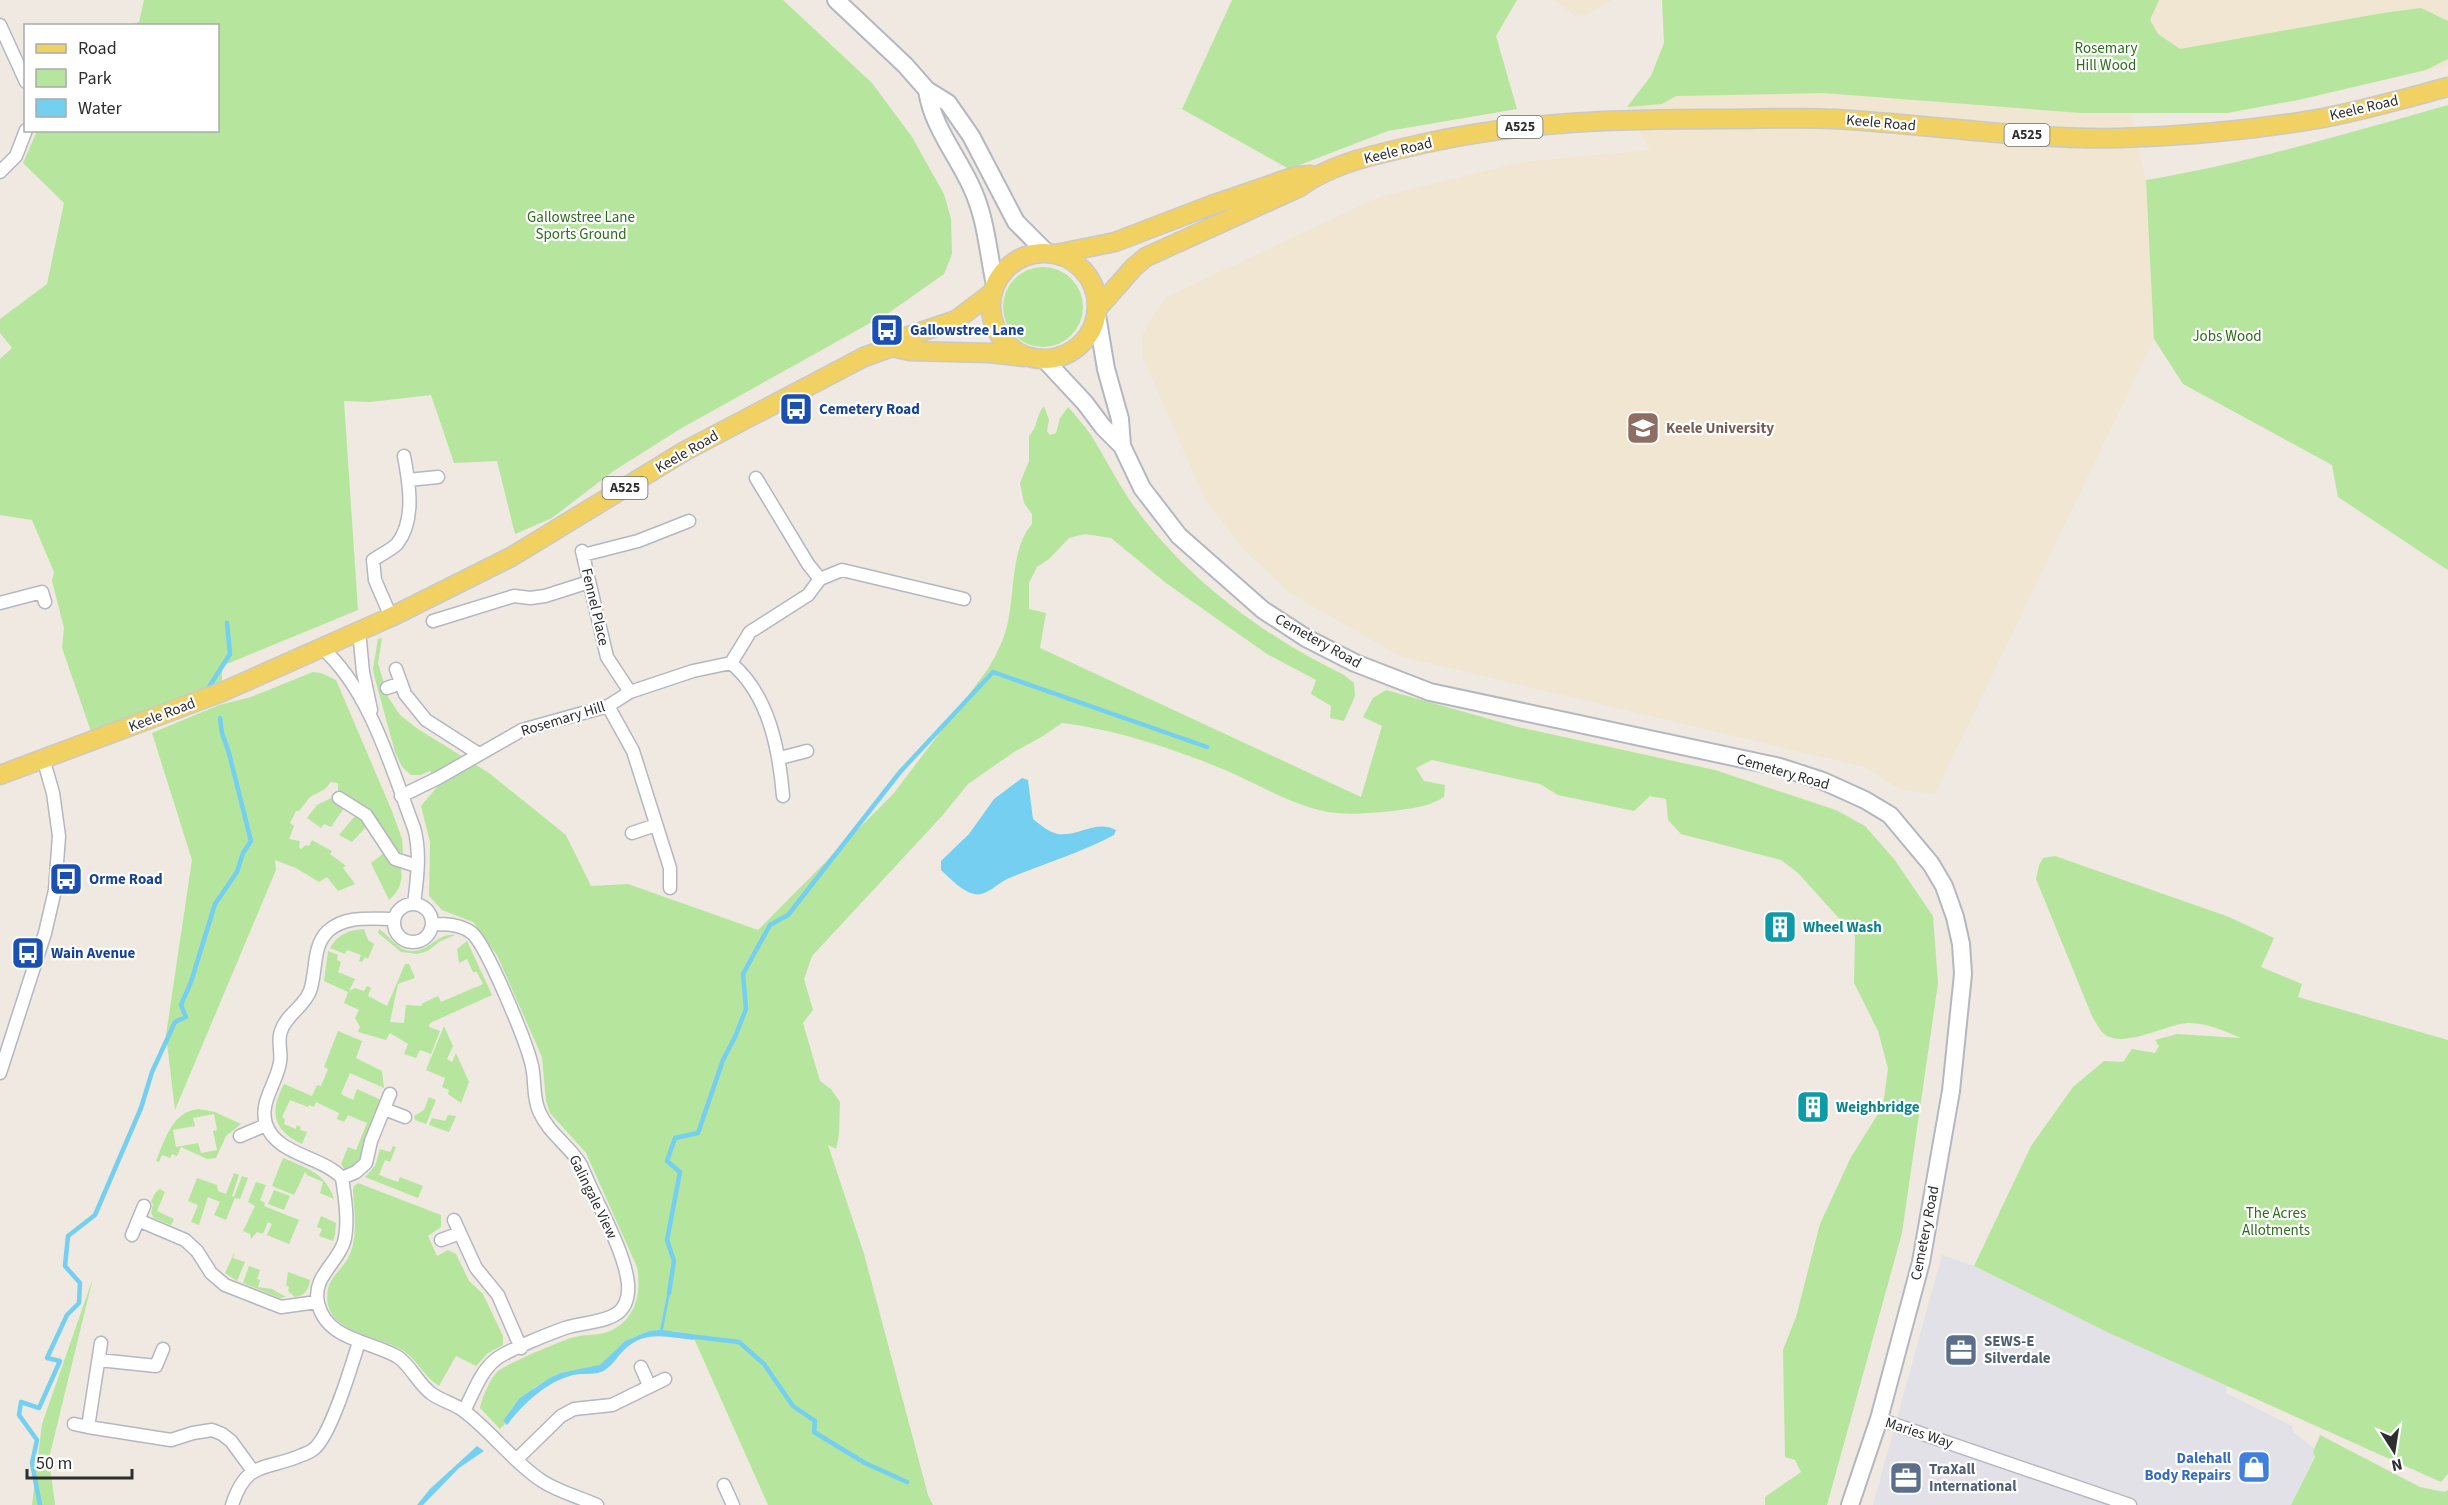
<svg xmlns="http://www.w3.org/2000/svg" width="2448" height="1505" font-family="'Source Sans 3',sans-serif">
	<rect width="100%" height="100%" fill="#efe9e1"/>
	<path fill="#e3e1e8" d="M1942,1255L1974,1266L2109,1333L2227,1386L2226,1393L2292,1426L2293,1432L2315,1449L2313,1452L2315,1456L2291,1505H1873Z"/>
	<path fill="#f0e6d1" d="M1555,0H1612L1588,14L1575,16Z
		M1662,0H2448V65L2298,100L2227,113L2131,114L2146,180L2154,339L1935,794L1902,790L1864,767L1400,656L1290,593L1244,550L1205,500L1143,357L1142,336L1154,314L1167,297L1379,197L1523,162L1650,150L1627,107L1651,76L1664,43Z"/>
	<path fill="#b6e59e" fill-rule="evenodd" d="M144,0H783L872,83L912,137L944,194L951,219L952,254L944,274L890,312L680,429L612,472L552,518L515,534L497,461L454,463L431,395L370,402L344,401L358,610L222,666V692L94,740L62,648L64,628L52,581L54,572L32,520L0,515V359L12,348L0,333V319L47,284L64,203L23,163L37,131L218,130V26L130,25L139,22Z
		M1232,0H1517L1496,36L1517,109L1388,131L1289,169L1182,109Z
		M1662,0H2159L2150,20L2158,34L2180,49L2383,13L2421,8L2448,21V59L2426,70L2298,100L2227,113H2081L1823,93L1676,96L1662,104L1627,107L1651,76L1664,43Z
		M2448,105V570L2338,497L2332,465L2183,384L2154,339L2146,180C2248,163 2348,133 2448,105Z
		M1003 307a40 40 0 1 1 80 0a40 40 0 1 1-80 0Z
		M1044,406L1049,420L1047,431L1050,435L1056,433L1060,418L1068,407C1076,416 1084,425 1091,435C1106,459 1119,486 1136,509C1189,581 1264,636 1344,675L1354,683L1355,696L1344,721L1330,718L1331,706L1311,694L1316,680L1267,654L1166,583L1111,538L1085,534L1069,538L1049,559L1037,567L1029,583V609L1046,613L1040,648L1361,797L1382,726L1363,717L1373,698L1386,690L1518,727L1715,770L1836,810L1865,826L1894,859L1933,916L1938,983L1902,1233L1827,1505H1765V1497L1801,1472L1795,1460L1785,1457L1783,1350L1796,1317L1820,1224L1851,1157L1883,1106L1888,1068L1878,1031L1854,983L1855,936L1798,873L1781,860L1681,834L1668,820L1666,799L1650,796L1634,811L1558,795L1540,784L1432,760L1416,768L1424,781L1445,785L1444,797C1426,808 1412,808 1392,811C1370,813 1344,816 1323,811C1288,803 1258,784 1225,770C1177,750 1114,729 1062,723L1043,736L1014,752L968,784L942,816L812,956L804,979L813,1010L803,1023L820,1081L831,1089L840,1102L839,1135L836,1149L828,1145L864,1254L928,1495L933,1505H768L692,1334L672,1331H649L625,1341L600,1366L560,1373L535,1387L503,1421L505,1424L500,1429L480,1408C482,1398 490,1378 498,1371C505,1365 564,1339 575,1337C585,1334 596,1336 607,1332C635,1322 642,1294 637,1267L586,1153L550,1113L546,1101L542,1057L497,955L473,922L442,910L429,896L430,842L421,806L437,787L430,771L421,775H411L402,767L395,752L374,675L373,668L378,639L382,638L378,663L388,697L400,715L418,729L489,773L566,835L591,886L628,884L758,930L894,793L988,669C996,655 1003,642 1007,626C1015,596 1010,549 1032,524V514L1024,503L1020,483L1029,461V436C1039,425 1035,417 1044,406Z
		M313,672L321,673L336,680L392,811L402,839L403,853L396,852L338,793V783L331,782L325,789L310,797L299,811H296L290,823L294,826L289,839L300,841L299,847L301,849L306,845L309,846L312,840L332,851L330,854L346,866L343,868L355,884L338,891L327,877L319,882L296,868L275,860L276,870L175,1110L166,1035L192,860L152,733L219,705L251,697Z
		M331,798L344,808L331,827L324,824L321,828L307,818L317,805Z
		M355,816L364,822L365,828L352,842L339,835Z
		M384,853L394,864L401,869C403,882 399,891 389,900L371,863Z
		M2055,856L2229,917L2274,938L2261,967L2302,984L2298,997L2448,1040V1474L2441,1482L2109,1333L1974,1266L2031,1146L2073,1087L2104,1061L2123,1062L2132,1049L2155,1053L2159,1046L2155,1040L2177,1034L2241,1038C2225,1031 2205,1022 2187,1023C2164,1025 2120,1051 2102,1032C2098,1027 2095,1021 2092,1016L2036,879L2039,865L2043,858Z
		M364,929L368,940L374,944L368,959L365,957L362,962L359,961L361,955L347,950L345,954L330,948C338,934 349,930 364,929Z
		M379,929C389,935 395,947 406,950C428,956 436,932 455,935L439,942L428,951L417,954L401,952L378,933Z
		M467,941L492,995L430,1023L429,1027L440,1031L431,1054L420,1050L416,1058L404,1054L408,1044L390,1033L386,1040L358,1032L360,1027L355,1018L359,1010L344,1003L348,992L324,981L328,951L338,955L337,960L341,962L338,972L355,979L349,991L355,988L364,991L367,986L371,988L368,996L387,1006L405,964H409L415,978L398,984L390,1022L404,1023L406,1005L421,1006L423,1003L438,996L441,1002L483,984L477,972H473L467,959L459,963L457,949Z
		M444,1026L453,1046L447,1059L452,1062L456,1053L469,1082L461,1103L448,1094L449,1090L442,1087L445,1078L426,1070Z
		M338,1031L362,1041L356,1058L382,1071L384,1088L350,1073L341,1094L353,1100L357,1089L381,1100L363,1147L360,1161L350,1169L345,1170L341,1164L348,1147L356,1150L367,1123L348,1115L344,1122L337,1119L339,1113L316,1102L314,1107L309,1105L308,1107L290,1100L282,1117L285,1119L284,1124L296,1129L297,1125L301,1127L300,1130L307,1132L302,1144C273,1130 269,1112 284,1084L312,1096L317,1085L321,1086L328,1069L324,1067Z
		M429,1097L436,1100L426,1124L415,1120L414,1116L424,1110Z
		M199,1109L215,1112L241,1124L226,1136L216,1158L207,1159L181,1147L177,1156L172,1154L170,1158L162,1155L159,1162L156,1161C165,1140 172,1111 199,1109ZM214,1114L217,1130L213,1131L217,1150L201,1153L198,1143L176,1147L173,1130L195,1126L193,1118Z
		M448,1115L456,1116L449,1132L429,1125L432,1118L445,1121Z
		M393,1146L396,1147L390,1162L385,1160L379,1175L398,1182L400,1177L423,1186L418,1198L365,1177L375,1166L380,1149L390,1152Z
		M283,1158C306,1168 326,1173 334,1199L320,1193L323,1182L307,1175L305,1172L294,1195L272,1186Z
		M234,1173L239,1175L232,1196L234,1197L242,1176L248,1178L240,1199L235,1198L226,1220L214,1215L220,1202L208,1197L199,1225L191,1222L198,1205L188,1201L197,1178L217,1185L218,1191L226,1194Z
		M256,1182L266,1185L260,1200L265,1203L264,1206L299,1220L289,1244L267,1235L272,1224L268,1222L263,1234L257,1232L251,1239L250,1234L243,1231L255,1206L248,1202Z
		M358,1183L441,1215V1227L428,1236L437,1256L448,1250L456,1254L469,1281L483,1294L503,1336V1345L488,1353L476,1366L456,1356L439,1386C423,1376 416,1357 399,1348C373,1335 320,1331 328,1289C331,1275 345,1267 350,1254C358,1235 354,1210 353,1190L354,1186Z
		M160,1189L165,1192L157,1211L174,1219L171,1225L154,1218L151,1213L153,1204L151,1202L155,1193Z
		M274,1190L290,1196L284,1210L268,1204Z
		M321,1216L336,1223L335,1235L333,1241L319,1236L322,1229L317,1227Z
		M235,1251L233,1258L245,1262L237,1281L225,1273Z
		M249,1266L260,1270L257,1279L260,1280L258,1287L272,1289L286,1297L280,1298L243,1283Z
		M288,1272L310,1280C309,1289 305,1296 295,1297L288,1291L289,1287L286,1285Z
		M93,1278L49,1458L55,1505H32L42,1424Z
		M2320,1435L2420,1487L2445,1492L2448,1490V1505H2291L2315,1457L2313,1452Z"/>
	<path fill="#75cff0" d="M1022,778L1028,780L1033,819C1040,825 1049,832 1058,834C1077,837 1097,819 1116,830L1114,835C1080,853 1043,864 1007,879C997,884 985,897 974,894C961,891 950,878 941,870V861L969,834L994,799Z
		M669,1285L671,1288L663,1330L692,1334L695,1340C669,1338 646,1329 624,1350C617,1357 611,1368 601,1372C592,1375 582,1373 573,1375C546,1382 523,1404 507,1425L503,1421L520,1398L548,1379L560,1373L600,1365L625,1341L649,1331L660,1330Z
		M477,1446L484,1451L459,1468L423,1505H417L430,1489Z"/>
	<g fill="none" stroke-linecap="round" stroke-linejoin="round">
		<path stroke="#75cff0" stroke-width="4.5" d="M209,687L230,654L227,623
			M669,1293L674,1261L667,1240L680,1172L667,1161L675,1138L698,1133L723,1060L735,1037L746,1009L743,974L770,925L788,915L900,772L993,672L1207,747
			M688,1336L739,1342L764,1364L793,1406L815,1421L814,1432L865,1463L907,1482
			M40,1505L32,1463L37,1440L19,1415L21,1402L39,1408L60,1361L47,1358L67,1315L79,1303L80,1283L65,1266L68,1236L95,1215L141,1108L152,1072L175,1022L186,1017L181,1005L191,982L215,904L237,872L243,853L251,841L229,753L222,733L220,718"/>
		<defs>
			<path id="street" d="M0,25L26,82
				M0,172L16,156L26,130
				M756,478L808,564L820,579
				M408,480L438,477
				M582,551L607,657L630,692
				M583,555L638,541L689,521
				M0,603L42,592L45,602
				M391,617L375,580L373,560C380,555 391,550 397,544C416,520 409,483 404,456
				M433,621L514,596L530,598L545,596L589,582
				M359,631L363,672L371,710
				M322,648C370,690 392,770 414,828C421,852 417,880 414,904
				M731,663L750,632L808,595L820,579L842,570L964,599
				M731,663C769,695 779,749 783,796
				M396,669L405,694L426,720L479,754
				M387,688L401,683
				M608,706L633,751L670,868V888
				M780,758L807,751
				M401,796L438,778L522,730L608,706L630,692L693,671L731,663
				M339,798L366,815L395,859L417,866
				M632,833L656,825
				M394 923a19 19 0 1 1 38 0a19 19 0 1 1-38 0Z
				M394,919C371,919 346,915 328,931C312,946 317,971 310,991C304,1007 286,1015 281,1031C277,1041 282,1052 280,1062C277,1083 259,1102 266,1124C276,1155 322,1156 342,1178C345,1197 349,1223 344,1242C337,1264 312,1277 318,1303C326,1340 371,1341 398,1357C412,1367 418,1384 432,1394C442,1401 455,1404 464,1411C492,1432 513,1462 542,1481C559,1492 579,1497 597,1505
				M432,924C445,924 461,924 472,933C487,946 525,1039 531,1062C536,1078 532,1095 539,1111C548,1133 569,1145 581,1165C594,1199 625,1250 628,1284C631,1326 591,1319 565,1328C551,1333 505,1351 495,1360C480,1372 473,1394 464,1411
				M0,1073L45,933L55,890L59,836L53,793L43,758
				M384,1109L405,1117
				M240,1136L266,1125
				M342,1178L356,1172L366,1163L371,1141L390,1094
				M138,1220L185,1240L197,1251L211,1273L225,1285L281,1307L317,1302
				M454,1220L476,1268L498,1295L521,1348
				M132,1235L144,1206
				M441,1240L460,1233
				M101,1343L88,1427L171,1440L193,1433L212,1430L222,1434L231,1441L253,1471
				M99,1360L156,1366L163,1349
				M641,1367L649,1385
				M1879,1419L2130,1505
				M74,1424L88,1427
				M516,1460L561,1416L574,1409L612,1405L665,1379
				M724,1485L733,1505
				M232,1505C247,1459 266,1471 302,1455C307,1453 311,1452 315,1448C332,1432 351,1367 359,1342"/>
			<path id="secondary" d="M836,0L905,65L927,90L948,103L971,136L1016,222L1047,253
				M927,90C932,125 956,154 971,186C986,217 988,252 995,285
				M1097,315L1106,369L1120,419L1122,446
				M1044,359L1085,403L1103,427L1122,446L1142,488L1179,536L1263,610L1306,638L1355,663L1430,692L1780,767L1823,781L1865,800L1890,815L1931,864L1944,886L1955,917L1961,944L1963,974L1951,1091L1921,1262L1879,1419L1850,1505"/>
			<path id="primary" d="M991 306a53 53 0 1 1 106 0a53 53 0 1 1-106 0Z
				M1056,254L1115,242L1209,206L1296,176L1311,175
				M1097,309L1134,267L1146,257L1300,187C1333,162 1386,152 1426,143C1526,121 1621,119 1722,119C1759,119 1797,117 1834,119C1929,124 2024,140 2120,138C2188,136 2256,130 2323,118C2365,110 2407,98 2448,87
				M892,347L910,351L990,353L1024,357
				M0,775L222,692L391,617L511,557L685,451L864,357L892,347L903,338L956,320L993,292"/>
		</defs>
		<use href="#street" stroke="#b4b7c1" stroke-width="15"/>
		<use href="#secondary" stroke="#b4b7c1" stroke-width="20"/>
		<use href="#primary" stroke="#c9c9c9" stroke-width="21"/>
		<use href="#street" stroke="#fff" stroke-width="12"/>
		<use href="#secondary" stroke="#fff" stroke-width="16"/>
		<use href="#primary" stroke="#f2d163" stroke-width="18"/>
	</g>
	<defs>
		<symbol id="bus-square" viewBox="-11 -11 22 22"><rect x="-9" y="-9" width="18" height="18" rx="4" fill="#1a4fb4" stroke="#fff"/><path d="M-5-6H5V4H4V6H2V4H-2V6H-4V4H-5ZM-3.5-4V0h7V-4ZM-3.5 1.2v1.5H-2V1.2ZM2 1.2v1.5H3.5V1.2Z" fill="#fff"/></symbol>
		<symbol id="university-square" viewBox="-11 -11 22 22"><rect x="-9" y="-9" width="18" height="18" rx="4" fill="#8d6e63" stroke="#fff"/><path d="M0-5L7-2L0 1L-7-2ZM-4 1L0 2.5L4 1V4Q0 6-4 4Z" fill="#fff"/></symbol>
		<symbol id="building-square" viewBox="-11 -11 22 22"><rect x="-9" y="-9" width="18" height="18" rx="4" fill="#0f9aa8" stroke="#fff"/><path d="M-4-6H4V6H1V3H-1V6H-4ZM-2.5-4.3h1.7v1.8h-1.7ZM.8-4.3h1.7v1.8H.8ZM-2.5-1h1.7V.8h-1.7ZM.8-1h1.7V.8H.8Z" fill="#fff"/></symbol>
		<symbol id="office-square" viewBox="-11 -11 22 22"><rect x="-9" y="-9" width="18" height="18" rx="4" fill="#5c6f8a" stroke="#fff"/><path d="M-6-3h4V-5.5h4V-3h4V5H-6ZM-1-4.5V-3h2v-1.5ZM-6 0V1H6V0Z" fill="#fff"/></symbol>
		<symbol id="shop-square" viewBox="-11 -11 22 22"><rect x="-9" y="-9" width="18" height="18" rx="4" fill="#3f7fe0" stroke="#fff"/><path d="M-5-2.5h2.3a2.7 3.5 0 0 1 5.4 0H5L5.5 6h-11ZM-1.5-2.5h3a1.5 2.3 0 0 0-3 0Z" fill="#fff"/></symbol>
	</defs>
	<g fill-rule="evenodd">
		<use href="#bus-square" x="868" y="311" width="38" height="38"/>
		<use href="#bus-square" x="777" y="390" width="38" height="38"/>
		<use href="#university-square" x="1624" y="409" width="38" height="38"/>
		<use href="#bus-square" x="47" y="860" width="38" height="38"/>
		<use href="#building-square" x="1761" y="908" width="38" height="38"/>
		<use href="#bus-square" x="9" y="934" width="38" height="38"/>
		<use href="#building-square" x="1794" y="1088" width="38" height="38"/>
		<use href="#office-square" x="1942" y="1331" width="38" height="38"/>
		<use href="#shop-square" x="2235" y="1448" width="38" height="38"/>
		<use href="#office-square" x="1887" y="1459" width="38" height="38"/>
	</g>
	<g text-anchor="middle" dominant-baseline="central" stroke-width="4.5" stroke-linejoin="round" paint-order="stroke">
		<g fill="#fff" stroke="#6d6d6d" stroke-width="1.5">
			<rect x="1497.5" y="116" width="45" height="22" rx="4.5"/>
			<rect x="2004.5" y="124" width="45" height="22" rx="4.5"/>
			<rect x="602.5" y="477" width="45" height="22" rx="4.5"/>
		</g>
		<g font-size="14" font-weight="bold" fill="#2e2e2e">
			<text x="1520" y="127">A525</text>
			<text x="2027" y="135">A525</text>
			<text x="625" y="488">A525</text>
		</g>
		<g font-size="15" fill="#2c6e1b" stroke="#fff">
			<text x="2106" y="48">Rosemary<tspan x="2106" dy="17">Hill Wood</tspan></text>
			<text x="581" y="217">Gallowstree Lane<tspan x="581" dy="17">Sports Ground</tspan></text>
			<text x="2227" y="336">Jobs Wood</text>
			<text x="2276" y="1213">The Acres<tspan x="2276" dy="17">Allotments</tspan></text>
		</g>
		<g font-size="15" fill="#2e2e2e" stroke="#fff">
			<text transform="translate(2364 108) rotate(-13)">Keele Road</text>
			<text transform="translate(1881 123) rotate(5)">Keele Road</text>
			<text transform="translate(1398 151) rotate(-14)">Keele Road</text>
			<text transform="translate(687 452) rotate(-30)">Keele Road</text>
			<text transform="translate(595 607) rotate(77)">Fennel Place</text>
			<text transform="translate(1318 641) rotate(29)">Cemetery Road</text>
			<text transform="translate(162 715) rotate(-21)">Keele Road</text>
			<text transform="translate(563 719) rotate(-17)">Rosemary Hill</text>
			<text transform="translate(1783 772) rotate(16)">Cemetery Road</text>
			<text transform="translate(593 1197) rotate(64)">Galingale View</text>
			<text transform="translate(1925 1233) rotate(-79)">Cemetery Road</text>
			<text transform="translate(1919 1433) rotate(18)">Maries Way</text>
		</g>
		<g font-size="15" font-weight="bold" fill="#164399" stroke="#fff" text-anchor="start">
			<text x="910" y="330">Gallowstree Lane</text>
			<text x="819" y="409">Cemetery Road</text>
			<text x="89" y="879">Orme Road</text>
			<text x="51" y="953">Wain Avenue</text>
		</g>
		<g font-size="15" font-weight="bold" fill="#785e54" stroke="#fff" text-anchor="start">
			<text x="1666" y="428">Keele University</text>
		</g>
		<g font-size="15" font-weight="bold" fill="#0d838f" stroke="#fff" text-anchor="start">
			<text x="1803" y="927">Wheel Wash</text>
			<text x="1836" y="1107">Weighbridge</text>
		</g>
		<g font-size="15" font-weight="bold" fill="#4e5e75" stroke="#fff" text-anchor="start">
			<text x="1984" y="1341">SEWS-E<tspan x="1984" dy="17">Silverdale</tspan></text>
			<text x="1929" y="1469">TraXall<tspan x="1929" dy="17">International</tspan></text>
		</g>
		<g font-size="15" font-weight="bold" fill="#366cbe" stroke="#fff" text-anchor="end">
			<text x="2231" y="1458">Dalehall<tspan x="2231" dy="17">Body Repairs</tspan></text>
		</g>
	</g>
	<rect x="24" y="24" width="195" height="108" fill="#ffffff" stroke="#ababab" stroke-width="1.5"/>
	<rect x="36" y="44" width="30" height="9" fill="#f2d163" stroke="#ababab" stroke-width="1.5"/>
	<text x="78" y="54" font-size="18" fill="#2e2e2e">Road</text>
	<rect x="36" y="69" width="30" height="18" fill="#b6e59e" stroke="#ababab" stroke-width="1.5"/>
	<text x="78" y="84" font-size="18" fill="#2e2e2e">Park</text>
	<rect x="36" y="99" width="30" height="18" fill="#75cff0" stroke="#ababab" stroke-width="1.5"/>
	<text x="78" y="114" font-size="18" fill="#2e2e2e">Water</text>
	<g transform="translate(2394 1451) rotate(168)" stroke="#ffffff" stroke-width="4.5" paint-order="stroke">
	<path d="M0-4.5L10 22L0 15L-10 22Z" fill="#2e2e2e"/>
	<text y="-9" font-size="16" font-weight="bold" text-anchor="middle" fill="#2e2e2e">N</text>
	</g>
	<path d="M27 1469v9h105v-9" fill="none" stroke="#2e2e2e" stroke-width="3"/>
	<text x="36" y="1469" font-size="18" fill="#2e2e2e" stroke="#ffffff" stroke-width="4.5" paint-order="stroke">50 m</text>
</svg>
